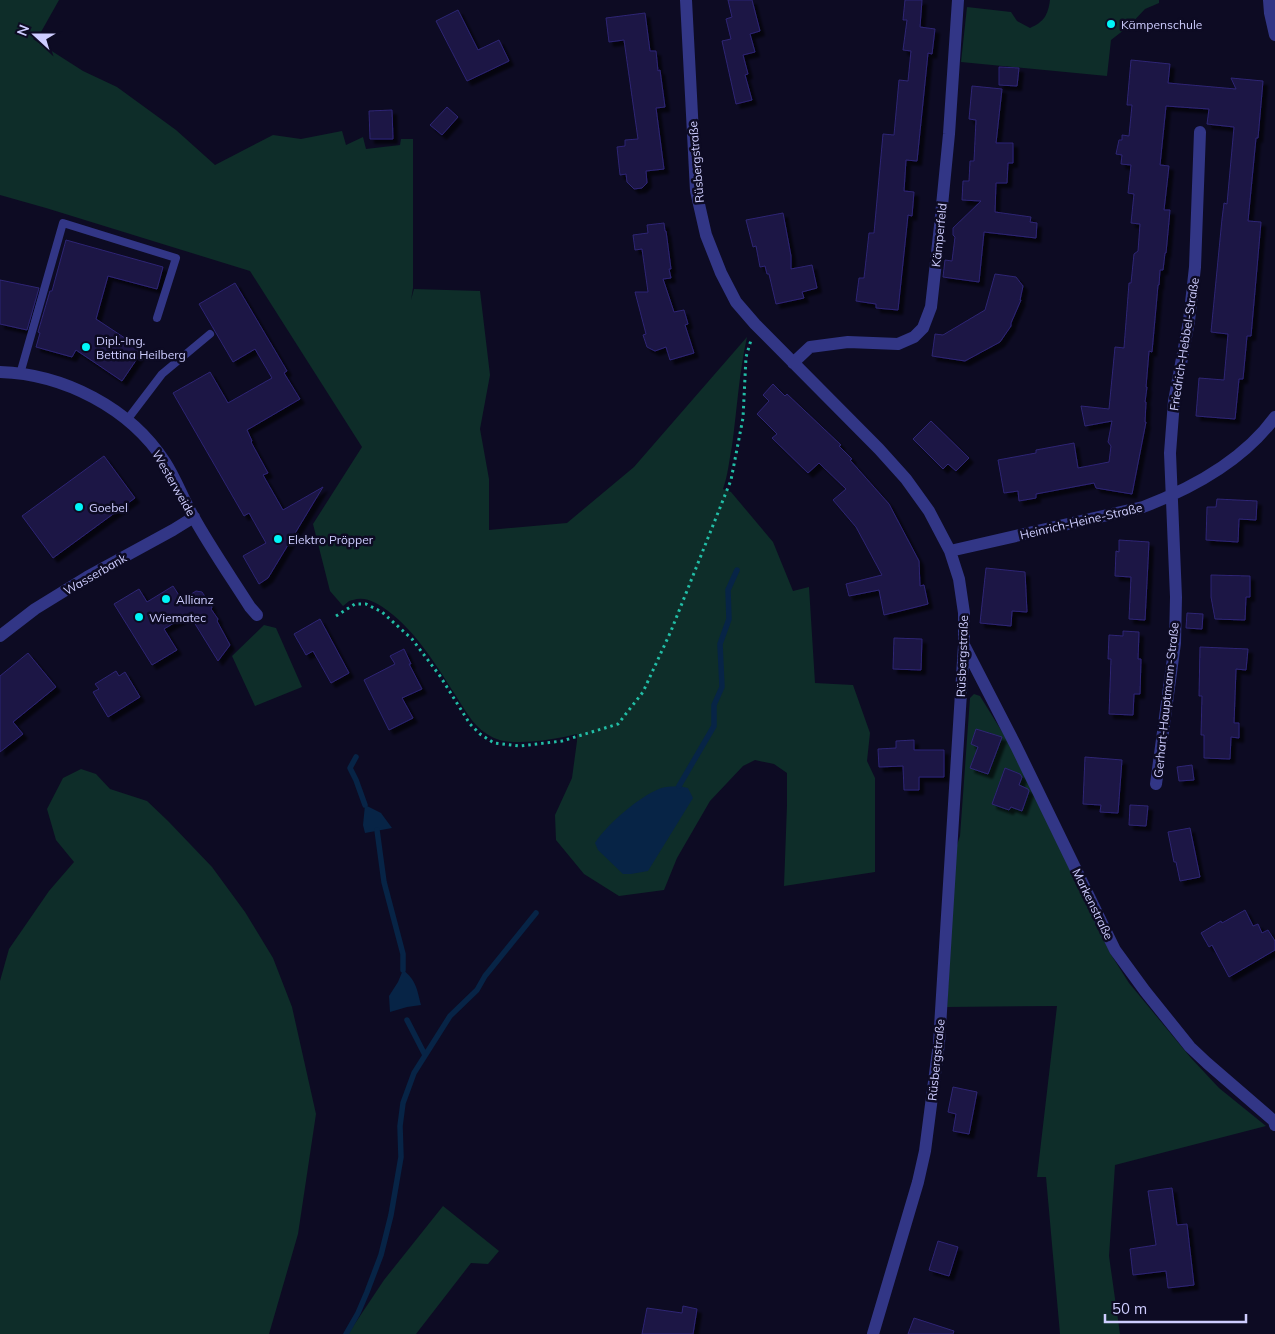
<svg xmlns="http://www.w3.org/2000/svg" width="1275" height="1334" font-family="Mulish,sans-serif">
	<defs>
		<filter id="shadow"><feDropShadow dx="4.5" dy="4.5" stdDeviation="1" flood-color="#0009"/></filter>
	</defs>
	<rect width="100%" height="100%" fill="#0d0b23"/>
	<path fill="#0e2d29" d="M0,0H59L41,32L33,39L83,71L117,87L176,130L215,165L273,135L301,139L342,131L346,145L363,137L366,149L400,145L401,139H413V288L411,300L414,289L480,291L490,375L480,429L489,479V530L567,523L634,467L747,337C739,373 737,410 732,446C729,461 728,475 723,489L731,492L773,542L793,591L809,587L815,683L853,685L870,733L867,761L875,778V872L784,886L787,805V773L774,764L755,760L743,766L710,801L677,858L664,890L619,896L584,874L556,840L555,815L572,778L577,741V734C557,739 513,747 494,738C485,734 476,726 471,719C465,711 460,702 454,693C435,663 416,632 388,611C377,603 366,596 353,600C349,600 346,604 343,606L330,591L313,524L362,447L250,271L46,208L0,195Z
		M1050,0H1159V3L1145,9L1129,26L1111,40L1107,76L961,62L967,7L1011,12L1017,21L1030,28C1044,22 1048,15 1050,0Z
		M264,625L276,628L302,687L255,706L232,656Z
		M974,694L980,696L1017,756L1110,953L1129,983L1191,1058L1219,1088L1266,1126L1115,1165L1109,1256L1120,1334H1060L1046,1177H1037L1057,1006L947,1007L955,851L960,836L970,698Z
		M81,769L96,774L110,789L147,801L168,821L212,867L245,912L273,958L292,1007L316,1114L298,1234L269,1334H0V981L9,949L49,891L74,862L56,840L47,809L63,778Z
		M443,1206L499,1251L488,1264L471,1263L416,1334H348L384,1280Z"/>
	<path fill="#072446" d="M679,786L688,788L693,798L648,871L631,874H623L598,850L595,843C607,824 639,797 659,789C665,786 672,787 679,786Z
		M365,805L381,813L392,828L365,833L363,825Z
		M403,970C416,980 417,989 421,1005L407,1007L390,1012L389,996L398,982Z"/>
	<g fill="none" stroke-linecap="round" stroke-linejoin="round">
		<path stroke="#072446" stroke-width="5.5" d="M356,757L350,768L356,780L365,805
			M679,786L714,726V705L722,687L720,644L729,619L728,590L737,570
			M377,830L384,882L403,954V970
			M407,1020L425,1055
			M346,1334L358,1313L367,1292L381,1255L391,1215L401,1157L400,1126L403,1103L414,1073L450,1016L477,990L485,976L536,913"/>
	</g>
	<path fill="#1b1645" stroke="#2e2574" filter="url(#shadow)" d="M728,0H752L760,31L750,34L755,52L743,55L748,74L745,75L752,100L736,104L722,41L731,39L726,19L732,17Z
		M905,0H922L920,27L935,29L932,54L928,53L917,161L906,160L904,191L914,192L912,216L908,215L898,310L876,308V304L856,301L859,278H864L869,233H874L883,134L894,135L899,80L908,81L911,51L903,50L907,20H903Z
		M458,10L478,50L499,40L509,61L467,81L436,21Z
		M645,13L650,51H656L658,71L660,70L665,107L656,108L664,169L646,171L647,183L642,188L634,189L627,182L626,174L620,175L617,147L625,146V140L638,139L624,40L609,42L606,18Z
		M1131,60L1170,64L1168,83L1236,89L1231,78L1263,81L1258,138H1256L1248,221L1261,222L1251,336H1247L1243,379H1239L1235,419L1196,416L1199,378L1224,380L1228,334L1211,332L1222,219L1224,203L1227,204L1234,127L1207,124L1209,109L1166,106L1160,165L1169,166L1164,210H1170L1166,253H1165L1163,270H1160L1159,285H1158L1152,352L1149,351L1146,387H1147L1145,402H1146L1145,422H1146L1132,494L1096,488L1094,483L1036,494V498L1019,501L1018,491L1004,493L998,460L1036,453V450L1074,443L1078,468L1109,462L1111,446L1108,442L1112,421L1085,426L1081,406L1109,409L1115,347L1124,348L1129,283H1131L1134,254L1138,251L1140,224L1131,223L1134,194L1128,193L1131,165L1121,164L1122,155L1116,154L1119,140H1122V135L1129,136L1132,105H1127Z
		M999,67L1019,68L1017,86L999,85Z
		M972,86L1002,89L996,143H1013V163H1008L1007,183H996L995,212L1031,217L1030,222L1037,223L1036,238L984,232L979,282L943,277L945,260L952,261L955,237L953,235V228L981,201L962,200L963,181H969L970,161H974L976,120L969,119Z
		M447,107L458,117L442,135L430,125Z
		M392,110L393,139H370L369,111Z
		M783,213L791,256V269L812,265L817,288L802,292L804,298L776,304L769,274H767L765,266L760,267L756,246L753,247L746,220Z
		M664,223L665,231H666L671,269H669L671,278L663,279L674,312L684,310L688,324L685,325L694,353L670,360L666,347L655,351L647,347L643,335L646,334L635,292H648L642,249L635,250L633,235L648,233L647,225Z
		M66,240L163,267L157,289L108,276L96,319L143,350L122,381L76,350L72,357L36,347L40,333L38,332L50,291H52Z
		M995,274L1016,277L1023,286L1020,300H1021L1011,323V326L1000,342L965,361L932,356L935,334L943,335L985,310Z
		M0,280L39,288L27,330L0,324Z
		M235,283L287,371L284,373L300,399L247,430L252,441L251,442L268,473L263,475L283,510L323,487L268,578L259,584L243,556L266,543L249,513L244,516L173,393L210,372L228,403L272,378L255,349L233,362L199,304Z
		M773,384L785,396L787,394L841,445L839,446L852,459L850,460L889,504L919,561L920,586L924,585L928,604L884,615L879,590L849,596L846,584L882,575L856,527L833,500L846,489L819,463L808,473L772,438L777,434L757,414L769,401L763,395Z
		M931,421L969,458L956,471L948,464L943,469L913,439Z
		M104,456L135,498L53,558L22,516Z
		M1217,499L1257,501L1256,520L1239,519L1238,542L1206,540L1207,507H1216Z
		M1119,540L1149,542L1145,620L1129,619L1131,577L1115,576L1116,551L1119,552Z
		M986,568L1025,572L1027,612L1012,611L1011,626L980,623Z
		M1211,575L1250,576V597H1246L1245,620L1215,619L1211,597Z
		M173,586L182,600L196,591L202,592L212,607L211,609L218,619L217,621L230,645L218,661L189,614L164,629L177,650L152,665L114,604L139,589L147,602Z
		M1187,613L1203,614L1202,629L1186,628Z
		M320,619L349,673L331,683L313,651L306,655L294,634Z
		M1123,631L1139,632L1138,659H1141L1140,694H1134L1133,715L1109,714L1111,659H1108L1109,635L1123,636Z
		M894,638L922,639L921,670L893,669Z
		M1200,647L1248,649L1246,670L1236,669L1234,723H1239V738L1231,737L1230,759L1204,758V735H1201L1202,696H1199Z
		M404,649L411,664H409L422,689L402,698L413,718L389,730L364,680L395,664L390,656Z
		M28,653L56,687L13,722L23,734L0,752V676Z
		M116,671L119,676L125,672L140,697L108,717L93,692L99,689L95,684Z
		M976,729L1002,737L988,774L970,768L978,747L971,744Z
		M914,740V750H944V777H919V790H904L903,766L879,767L878,749L896,748V741Z
		M1085,757L1122,760L1118,813L1100,812L1101,805L1083,804Z
		M1192,765L1194,780L1179,781L1177,767Z
		M1005,768L1020,774L1022,777L1019,785L1028,789L1029,791L1022,811L1011,807L1009,810L992,804Z
		M1130,805L1148,806L1146,826L1129,825Z
		M1190,828L1200,877L1180,881L1176,862H1174L1168,832Z
		M1245,910L1253,926L1258,924L1262,933L1268,930L1275,941V950L1229,977L1212,945L1209,947L1201,933L1221,921L1222,923Z
		M953,1087L977,1092L969,1134L953,1131L956,1114L948,1112Z
		M1172,1188L1177,1225L1187,1224L1194,1285L1168,1288L1166,1271L1133,1275L1130,1249L1156,1245L1148,1191Z
		M938,1241L958,1247L949,1276L929,1270Z
		M683,1306L697,1309L693,1334H642L647,1308L682,1313Z
		M914,1318L954,1331L953,1334H908Z"/>
	<g fill="none" stroke-linecap="round" stroke-linejoin="round">
		<path stroke="#22bea6" stroke-width="3" stroke-dasharray="2.5 4" stroke-linecap="butt" d="M336,616L355,604H366L382,612L412,639L440,676L470,724L480,734L494,743L519,746L562,741L618,724L643,692L671,631L731,480L743,418L746,357L751,340"/>
		<path stroke="#323686" stroke-width="8" d="M20,374L63,223L176,258L157,318
			M127,420L162,374L210,334"/>
		<path stroke="#323686" stroke-width="12" d="M686,0L696,191L706,235L721,273L736,302L755,324L879,449L906,479L929,511L950,551L959,579L964,613V645L939,1043L925,1151L918,1182L873,1334
			M1269,0L1270,13L1275,35
			M793,363L810,347L848,342L898,344L914,337L923,328L931,307L940,226L949,134L958,0
			M0,372C64,374 130,408 165,462C176,479 183,499 193,516C210,547 231,577 250,607L257,615
			M950,551L1143,507C1193,488 1243,461 1275,417
			M0,636L35,609L87,577L173,530L194,517
			M964,645L1016,746L1115,950L1145,991L1190,1047L1207,1063L1274,1121L1275,1125
			M1156,784L1175,643L1176,597L1170,453L1174,401L1189,321L1195,267L1200,132"/>
	</g>
	<g fill="#00f6f8" stroke="#0d0b23" stroke-width="2">
		<circle cx="1111" cy="24" r="5"/>
		<circle cx="86" cy="347" r="5"/>
		<circle cx="79" cy="507" r="5"/>
		<circle cx="278" cy="539" r="5"/>
		<circle cx="166" cy="599" r="5"/>
		<circle cx="139" cy="617" r="5"/>
	</g>
	<g text-anchor="middle" dominant-baseline="central" stroke-width="5" stroke-linejoin="round" paint-order="stroke">
		<g font-size="12" fill="#cecdff" stroke="#0d0b23" text-anchor="start">
			<text x="1121" y="24">Kämpenschule</text>
			<text x="96" y="340">Dipl.-Ing.<tspan x="96" dy="14">Bettina Heilberg</tspan></text>
			<text x="89" y="507">Goebel</text>
			<text x="288" y="539">Elektro Pröpper</text>
			<text x="176" y="599">Allianz</text>
			<text x="149" y="617">Wiematec</text>
		</g>
		<g font-size="12" fill="#cecdff" stroke="#0d0b23">
			<text transform="translate(696 162) rotate(-95)">Rüsbergstraße</text>
			<text transform="translate(939 235) rotate(-84)">Kämperfeld</text>
			<text transform="translate(1184 344) rotate(-81)">Friedrich-Hebbel-Straße</text>
			<text transform="translate(174 483) rotate(60)">Westerweide</text>
			<text transform="translate(1081 521) rotate(-13)">Heinrich-Heine-Straße</text>
			<text transform="translate(95 574) rotate(-30)">Wasserbank</text>
			<text transform="translate(962 656) rotate(-88)">Rüsbergstraße</text>
			<text transform="translate(1166 700) rotate(-84)">Gerhart-Hauptmann-Straße</text>
			<text transform="translate(1093 904) rotate(64)">Markenstraße</text>
			<text transform="translate(936 1060) rotate(-84)">Rüsbergstraße</text>
		</g>
	</g>
	<g transform="translate(35 35) rotate(291)" stroke="#0d0b23" stroke-width="4" paint-order="stroke">
	<path d="M0-4L9 19L0 12L-9 19Z" fill="#cecdff"/>
	<text y="-8" font-size="14" font-weight="bold" text-anchor="middle" fill="#cecdff">N</text>
	</g>
	<path d="M1105 1314v8h141v-8" fill="none" stroke="#cecdff" stroke-width="2.5"/>
	<text x="1112" y="1314" font-size="15" fill="#cecdff" stroke="#0d0b23" stroke-width="4" paint-order="stroke">50 m</text>
</svg>
